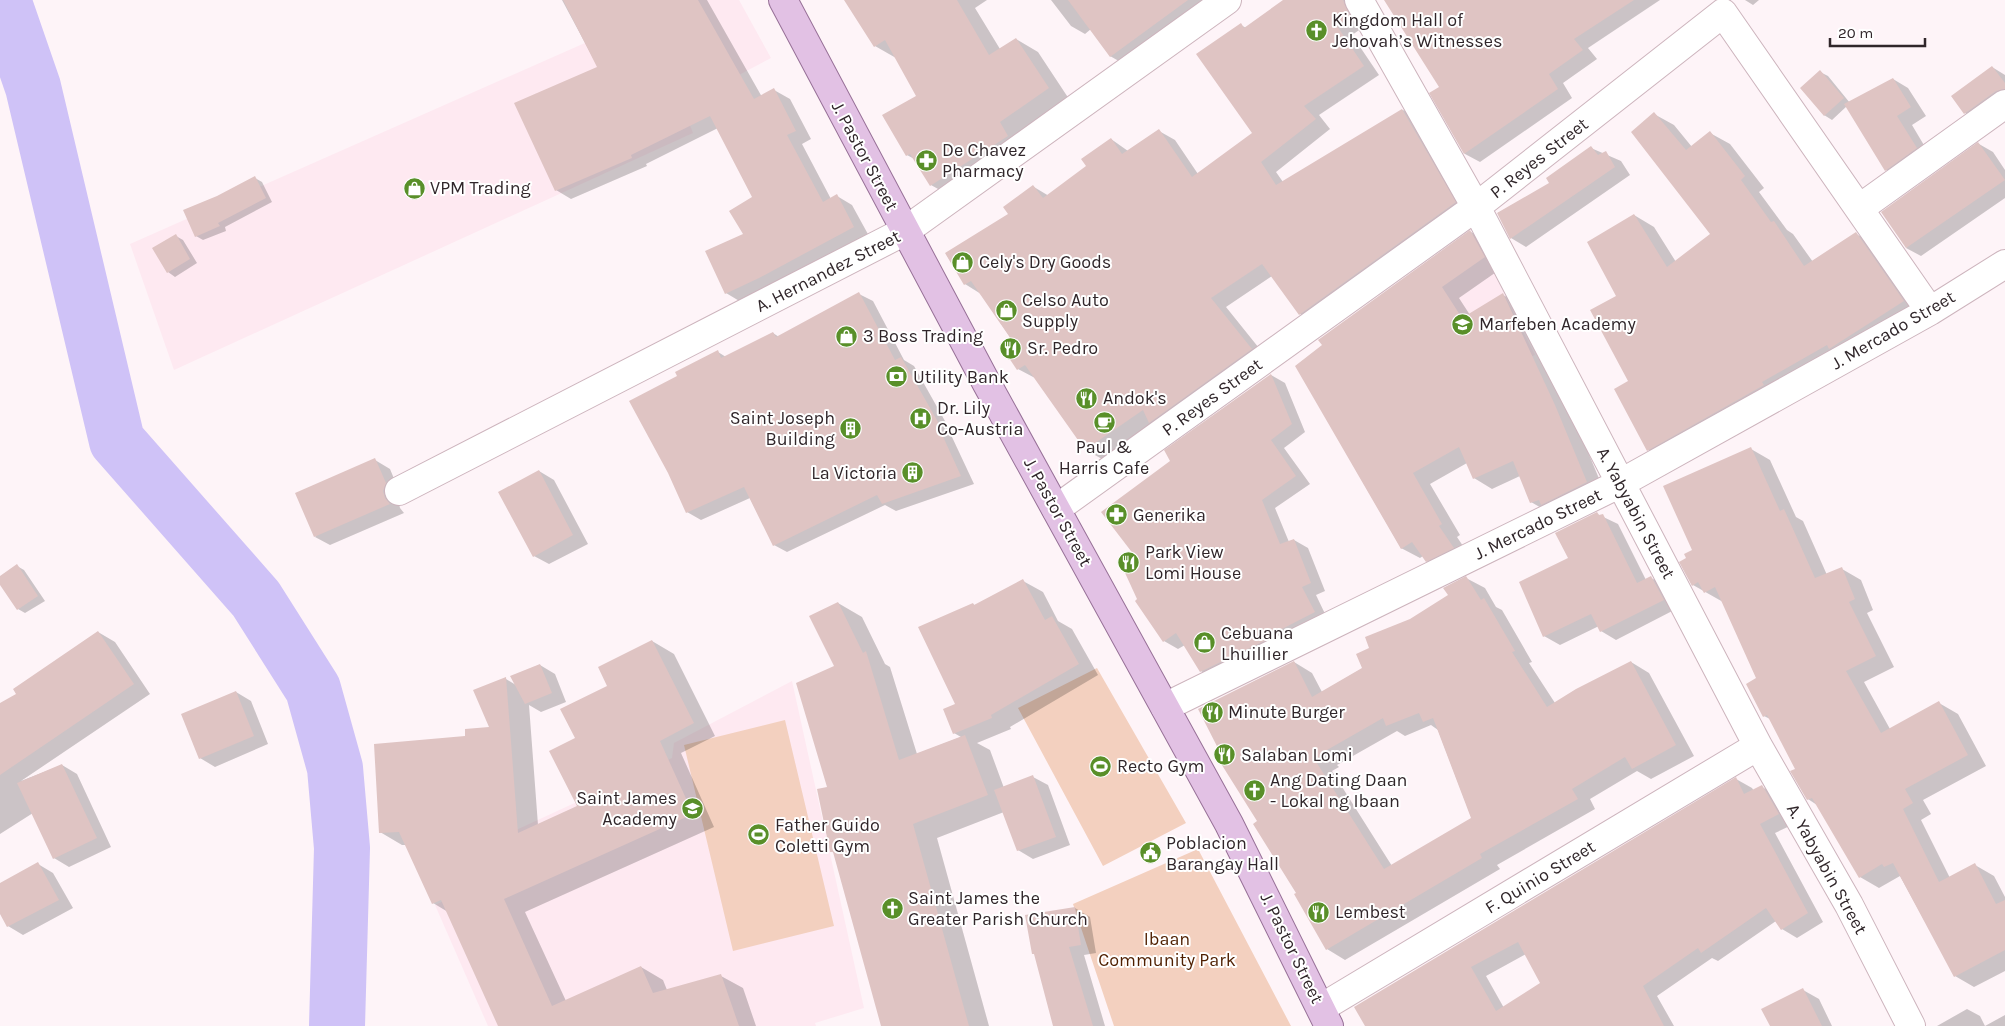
<svg xmlns="http://www.w3.org/2000/svg" width="2005" height="1026" font-family="Karla,sans-serif">
	<rect width="100%" height="100%" fill="#fef4f8"/>
	<path fill="#fee9f1" d="M682,0H739L771,58L682,105L693,133L174,370L130,244Z
		M1474,234L1535,355L1442,390L1391,294Z
		M792,681L864,1008L815,1023L816,1026H488L435,905L469,889L458,857L672,758L674,743Z"/>
	<path fill="#f3d0bf" d="M1097,668L1186,823L1103,866L1018,708Z
		M785,720L834,926L733,951L684,745Z
		M1198,849L1291,1026H1114L1073,904Z"/>
	<path fill="#0003" fill-rule="evenodd" d="M562,0H707L762,97L774,90L790,99L811,139L802,144L831,199L837,196L852,205L869,236L741,302L726,293L745,235L754,198L718,128L646,164L647,166L571,199L556,190L598,67Z
		M845,0H987L975,8L1000,49L1016,39L1038,52L1071,102L954,198L931,185L916,160L907,155L918,96L896,58L875,46Z
		M1051,0H1204L1124,64L1110,56L1091,29L1085,34L1071,26Z
		M1285,0H1347L1365,26L1352,35L1379,75L1319,115L1330,129L1276,172L1283,182L1403,110L1418,119L1471,212L1316,323L1300,314L1272,276L1226,307L1267,358L1153,423L1102,459L1086,450L1035,378L1018,369L1003,346L1012,340L981,294L965,284L946,254L1010,214L1034,187L1049,196L1088,167L1111,139L1128,151L1159,131L1175,140L1198,174L1254,133L1241,25L1246,28Z
		M1386,0H1660L1588,48L1597,59L1563,83L1572,98L1480,162L1465,154L1431,93L1441,87Z
		M1745,0H1759L1753,5Z
		M1992,67L2005,75V104L1980,122L1965,113Z
		M1820,72L1828,76L1850,103L1893,79L1908,88L1926,116L1912,125L1931,157L1901,178L1886,170L1847,106L1832,120L1824,115Z
		M1654,114L1674,125L1692,147L1710,133L1730,144L1764,188L1759,192L1787,230L1793,234L1813,262L1856,234L1876,245L1923,312L1668,461L1648,450L1630,382L1617,296L1634,215L1654,227L1676,262L1712,235Z
		M1979,144L1993,152L2005,170V198L1921,256L1906,248Z
		M1591,148L1621,161L1630,175L1526,247L1511,238L1498,213L1551,183Z
		M255,178L262,182L272,202L225,227L226,231L203,240L196,236L218,197Z
		M1471,232L1489,242L1502,268L1459,298L1470,315L1503,295L1522,305L1573,416L1605,493L1550,513L1531,502L1520,476L1492,489L1474,478L1467,463L1430,484L1460,535L1457,537L1471,558L1445,571L1426,561L1423,556L1420,558L1401,548L1296,366Z
		M176,236L183,240L197,263L175,277L168,272L154,249Z
		M859,294L873,301L904,360L914,366L954,437H952L974,484L896,511L885,505L787,552L774,545L750,498L701,520L687,512L679,376L718,352L726,357L773,333L779,337Z
		M1271,375L1285,383L1305,432L1284,448L1310,484L1275,508L1289,542L1294,540L1308,548L1325,591L1316,595L1328,620L1215,680L1201,671L1185,645L1178,649L1164,641L1137,601L1138,600L1136,556L1172,462Z
		M1751,449L1770,460L1796,517L1803,521L1827,575L1842,569L1861,580L1873,610L1867,613L1894,667L1864,682L1890,729L1939,703L1958,714L1986,766L1923,800L1931,814L1921,820L1950,878L1975,865L1994,876L2005,897V971L1974,987L1955,976L1900,876L1879,888L1860,877L1817,805L1808,799L1797,769L1772,720L1764,716L1757,679L1723,602L1693,585L1688,559Z
		M375,460L390,469L400,493L398,500L400,508L404,513L330,545L315,537Z
		M539,471L554,480L588,544L549,564L534,556Z
		M1597,514L1618,524L1646,580L1651,578L1667,586L1678,608L1616,640L1601,631L1599,626L1560,645L1544,636L1569,559Z
		M17,566L24,570L45,601L25,613L18,609L0,582V577Z
		M1466,578L1485,588L1496,607L1502,610L1532,662L1529,663L1555,703L1631,662L1649,673L1694,756L1651,779L1637,771L1590,799L1595,809L1497,865L1500,869L1345,960L1327,949L1226,760L1294,662L1312,673L1322,692L1363,668L1371,648L1450,596ZM1431,725L1438,730L1472,819L1392,866L1332,771L1339,767L1337,765L1397,731L1405,736Z
		M1023,581L1043,592L1058,621L1072,629L1098,675L1010,727L1011,729L977,743L990,750L1004,788L1033,777L1048,785L1070,845L1033,859L1018,850L1004,812L937,838L989,1026H882L834,853L831,851L829,788L838,603L862,617L885,664L890,667L917,754L961,737L954,733L973,604L976,606Z
		M98,632L115,642L150,694L21,781L62,765L77,774L111,847L69,867L54,858L33,813L0,834V705L18,694Z
		M652,641L674,654L715,736L681,753L714,827L525,912L566,1001L641,967L663,980L667,990L721,976L743,988L756,1026H499L448,912L433,903L407,845H402L380,832L467,737L491,729L506,679L516,685L540,665L555,674L566,702L541,712L529,705L538,825L579,807L577,738L609,686Z
		M236,692L251,701L268,744L215,767L200,758Z
		M1736,779L1752,788L1754,791L1762,787L1778,796L1794,824L1775,833L1823,922L1797,938L1782,929L1776,921L1718,961L1712,958L1657,996L1674,1026H1367ZM1526,954L1542,983L1504,1008L1486,976Z
		M38,864L53,873L73,908L23,935L8,926L0,911V885Z
		M1075,908L1090,917L1096,953L1084,955L1105,1026H1055L1026,916Z
		M1803,990L1819,999L1832,1026H1771Z
		M1967,1009L1980,1016L1985,1026L2005,1015V1026H1937Z"/>
	<g fill="none" stroke-linecap="round" stroke-linejoin="round">
		<path stroke="#cfc2f7" stroke-width="56" d="M3,0L33,87L117,441L256,599L313,689L335,768L342,848L337,1026"/>
	</g>
	<path fill="#dfc4c3" fill-rule="evenodd" d="M563,0H698L754,99L774,88L796,131L787,135L823,202L837,194L854,227L759,278L725,294L705,251L743,234L729,211L752,197L710,116L631,155L632,158L555,191L514,103L597,67Z
		M844,0H957L989,55L1016,38L1049,88L1000,122L1008,136L930,186L910,154L906,156L882,115L916,96L885,40L874,47Z
		M1068,0H1188L1110,57Z
		M1283,0H1343L1350,16L1337,26L1364,66L1304,106L1316,119L1261,162L1276,185L1402,109L1456,202L1299,315L1262,264L1211,298L1252,349L1149,423L1143,410L1085,450L1025,365L1017,370L1001,346L1011,339L971,281L964,285L945,253L1008,214L1003,207L1033,185L1043,198L1086,166L1081,159L1111,138L1122,154L1159,129L1192,177L1252,133L1196,54L1241,23L1244,28Z
		M1384,0H1634L1574,39L1583,50L1549,74L1558,89L1464,154L1429,93L1439,87Z
		M1992,66L2005,83V89L1996,91L1964,114L1951,96Z
		M1820,70L1844,98L1824,116L1800,88Z
		M1893,78L1911,107L1897,116L1917,148L1885,171L1844,104Z
		M1654,112L1686,150L1710,131L1745,176L1741,180L1771,222L1774,221L1804,266L1856,232L1904,301L1829,349L1827,345L1762,382L1764,385L1647,451L1614,389L1628,381L1590,310L1616,296L1587,242L1634,214L1667,267L1710,234L1631,132Z
		M1978,142L2005,180L1906,248L1881,212Z
		M1591,146L1598,155L1606,151L1615,167L1510,239L1497,213L1549,183L1546,178Z
		M255,176L266,198L218,223L220,226L195,237L183,210L217,196Z
		M1470,230L1485,257L1442,287L1462,318L1503,293L1555,405L1587,482L1541,505L1539,500L1530,503L1513,461L1473,479L1459,447L1413,473L1442,524L1439,526L1454,548L1426,562L1412,542L1401,549L1295,366L1322,345L1318,340Z
		M176,234L190,259L167,273L152,248Z
		M859,292L895,360L901,357L942,429L940,430L961,476L882,504L877,495L773,546L744,487L686,513L668,473L629,401L677,376L675,372L718,350L721,358L773,332L776,337Z
		M1271,374L1292,424L1271,440L1296,476L1262,500L1280,544L1294,539L1311,583L1302,587L1315,612L1280,630L1281,633L1200,672L1176,633L1163,642L1135,601L1137,599L1120,562L1134,555L1101,512L1170,461L1164,450Z
		M1751,447L1780,511L1784,509L1815,578L1842,567L1855,599L1849,602L1876,656L1846,671L1881,733L1939,701L1968,755L1905,789L1913,803L1903,809L1939,882L1975,863L1996,904L2005,900V950L1954,977L1893,863L1884,867L1882,864L1859,878L1812,798L1807,800L1790,771L1795,769L1767,715L1763,717L1746,684L1756,678L1715,587L1704,593L1698,582L1692,586L1679,562L1686,558L1684,554L1692,550L1663,486Z
		M375,458L386,483L383,491L385,498L390,504L314,537L295,493Z
		M539,470L573,535L533,557L498,492Z
		M1597,512L1599,515L1603,514L1637,583L1651,576L1664,600L1600,632L1591,614L1543,637L1519,582L1568,558L1555,533Z
		M17,564L38,596L17,610L0,585V576Z
		M1466,576L1481,600L1484,598L1515,651L1512,652L1547,707L1576,689L1631,661L1676,745L1632,769L1625,757L1572,789L1578,799L1480,854L1482,858L1326,950L1294,894L1296,893L1253,824L1257,821L1220,762L1224,760L1198,709L1294,661L1312,697L1362,668L1356,654L1369,648L1365,637L1410,619L1448,595L1443,588ZM1419,713L1423,722L1433,718L1471,818L1384,869L1315,760L1321,756L1320,754L1383,718L1386,726Z
		M1023,579L1045,620L1052,616L1079,664L991,715L992,718L953,734L943,709L955,704L918,627L973,603L974,605Z
		M838,602L863,653L866,651L899,760L965,735L988,795L913,824L969,1026H881L833,852H830L817,789L827,787L796,683L834,666L809,616Z
		M98,631L134,684L0,775V703L16,694L13,689Z
		M652,640L694,723L660,741L693,814L504,899L552,1006L641,966L653,993L721,974L739,1026H498L441,900L432,904L399,832L379,833L374,744L465,736V729L489,727L473,690L506,677L518,833L577,806L549,751L575,738L560,709L607,686L598,667Z
		M540,664L552,693L525,704L510,676Z
		M236,691L254,736L199,759L181,714Z
		M62,764L97,838L53,859L17,783Z
		M1033,775L1056,837L1017,851L994,790Z
		M1736,777L1744,794L1762,785L1779,814L1760,824L1808,913L1781,930L1766,908L1701,953L1698,948L1643,986L1664,1026H1365L1354,1007ZM1518,942L1540,983L1496,1011L1471,967Z
		M38,862L59,900L7,927L0,914V883Z
		M1075,907L1081,945L1069,947L1093,1026H1053L1034,954H1032L1025,915Z
		M1803,988L1822,1026H1770L1761,1009Z"/>
	<g fill="none" stroke-linecap="round" stroke-linejoin="round">
		<defs>
			<path id="minor" d="M1359,0L1476,207L1758,746L1849,905L1911,1026
				M1860,208L2005,104
				M399,491L905,231L1227,0
				M1056,509L1476,207L1723,13L1930,311
				M1165,707L1621,483L1930,311L2005,264
				M1321,1008L1758,746"/>
			<path id="major" d="M783,0L987,384L1229,824L1329,1026"/>
		</defs>
		<use href="#minor" stroke="#cdb4bd" stroke-width="30"/>
		<use href="#major" stroke="#977097" stroke-width="30"/>
		<use href="#minor" stroke="#fff" stroke-width="28"/>
		<use href="#major" stroke="#e2c1e4" stroke-width="28"/>
	</g>
	<defs>
		<symbol id="church-disc" viewBox="-11 -11 22 22"><circle r="9.5" fill="#598f29" stroke="#fff"/><path d="M-1.2-6h2.4v3.5h3.3v2.4h-3.3V6h-2.4V-.1h-3.3v-2.4h3.3Z" fill="#fff"/></symbol>
		<symbol id="pharmacy-disc" viewBox="-11 -11 22 22"><circle r="9.5" fill="#598f29" stroke="#fff"/><path d="M-2-6h4v4h4v4h-4v4h-4v-4h-4v-4h4Z" fill="#fff"/></symbol>
		<symbol id="shop-disc" viewBox="-11 -11 22 22"><circle r="9.5" fill="#598f29" stroke="#fff"/><path d="M-5-2.5h2.3a2.7 3.5 0 0 1 5.4 0H5L5.5 6h-11ZM-1.5-2.5h3a1.5 2.3 0 0 0-3 0Z" fill="#fff"/></symbol>
		<symbol id="school-disc" viewBox="-11 -11 22 22"><circle r="9.5" fill="#598f29" stroke="#fff"/><path d="M0-5L7-2L0 1L-7-2ZM-4 1L0 2.5L4 1V4Q0 6-4 4Z" fill="#fff"/></symbol>
		<symbol id="restaurant-disc" viewBox="-11 -11 22 22"><circle r="9.5" fill="#598f29" stroke="#fff"/><path d="M-5-6h1v4h1v-4h1v4h1v-4h1v5L-1.5 .5V6h-2V.5L-5-1ZM5-6V6H3V1.5H1.5Q1.5-4 5-6Z" fill="#fff"/></symbol>
		<symbol id="bank-disc" viewBox="-11 -11 22 22"><circle r="9.5" fill="#598f29" stroke="#fff"/><path d="M-6-4H6V4H-6ZM0-2.3a2.3 2.3 0 1 0 0 4.6a2.3 2.3 0 1 0 0-4.6Z" fill="#fff"/></symbol>
		<symbol id="hospital-disc" viewBox="-11 -11 22 22"><circle r="9.5" fill="#598f29" stroke="#fff"/><path d="M-5-5h3v3.5h4V-5h3V5h-3V1.5h-4V5h-3Z" fill="#fff"/></symbol>
		<symbol id="cafe-disc" viewBox="-11 -11 22 22"><circle r="9.5" fill="#598f29" stroke="#fff"/><path d="M-5.5-4.5H6V0H3Q3 3.5 0 3.5H-2.5Q-5.5 3.5-5.5 0ZM3-3.2v2h1.7v-2ZM-6 4.5H4V6H-6Z" fill="#fff"/></symbol>
		<symbol id="building-disc" viewBox="-11 -11 22 22"><circle r="9.5" fill="#598f29" stroke="#fff"/><path d="M-4-6H4V6H1V3H-1V6H-4ZM-2.5-4.3h1.7v1.8h-1.7ZM.8-4.3h1.7v1.8H.8ZM-2.5-1h1.7V.8h-1.7ZM.8-1h1.7V.8H.8Z" fill="#fff"/></symbol>
		<symbol id="stadium-disc" viewBox="-11 -11 22 22"><circle r="9.5" fill="#598f29" stroke="#fff"/><path d="M0-5a6.5 5 0 1 0 0 10a6.5 5 0 1 0 0-10ZM-3.5-1.8h7v3.6h-7Z" fill="#fff"/></symbol>
		<symbol id="civic-disc" viewBox="-11 -11 22 22"><circle r="9.5" fill="#598f29" stroke="#fff"/><path d="M-.6-6.5H3V-4.5H.6V-3L4-1V1h2V6H-6V1h2V-1L-.6-3ZM-1.2 2.5V6h2.4V2.5Z" fill="#fff"/></symbol>
	</defs>
	<g fill-rule="evenodd">
		<use href="#church-disc" x="1304" y="18" width="25" height="25"/>
		<use href="#pharmacy-disc" x="914" y="148" width="25" height="25"/>
		<use href="#shop-disc" x="402" y="176" width="25" height="25"/>
		<use href="#shop-disc" x="950" y="250" width="25" height="25"/>
		<use href="#shop-disc" x="994" y="298" width="25" height="25"/>
		<use href="#school-disc" x="1450" y="312" width="25" height="25"/>
		<use href="#shop-disc" x="834" y="324" width="25" height="25"/>
		<use href="#restaurant-disc" x="998" y="336" width="25" height="25"/>
		<use href="#bank-disc" x="884" y="364" width="25" height="25"/>
		<use href="#restaurant-disc" x="1074" y="386" width="25" height="25"/>
		<use href="#hospital-disc" x="908" y="406" width="25" height="25"/>
		<use href="#cafe-disc" x="1092" y="410" width="25" height="25"/>
		<use href="#building-disc" x="838" y="416" width="25" height="25"/>
		<use href="#building-disc" x="900" y="460" width="25" height="25"/>
		<use href="#pharmacy-disc" x="1104" y="502" width="25" height="25"/>
		<use href="#restaurant-disc" x="1116" y="550" width="25" height="25"/>
		<use href="#shop-disc" x="1192" y="630" width="25" height="25"/>
		<use href="#restaurant-disc" x="1200" y="700" width="25" height="25"/>
		<use href="#restaurant-disc" x="1212" y="742" width="25" height="25"/>
		<use href="#stadium-disc" x="1088" y="754" width="25" height="25"/>
		<use href="#church-disc" x="1242" y="778" width="25" height="25"/>
		<use href="#school-disc" x="680" y="796" width="25" height="25"/>
		<use href="#stadium-disc" x="746" y="822" width="25" height="25"/>
		<use href="#civic-disc" x="1138" y="840" width="25" height="25"/>
		<use href="#church-disc" x="880" y="896" width="25" height="25"/>
		<use href="#restaurant-disc" x="1306" y="900" width="25" height="25"/>
	</g>
	<g text-anchor="middle" dominant-baseline="central" stroke-width="4" stroke-linejoin="round" paint-order="stroke">
		<g font-size="18" fill="#30262a" stroke="#fff" text-anchor="start">
			<text x="1332" y="20">Kingdom Hall of<tspan x="1332" dy="21">Jehovah’s Witnesses</tspan></text>
			<text x="942" y="150">De Chavez<tspan x="942" dy="21">Pharmacy</tspan></text>
			<text x="430" y="188">VPM Trading</text>
			<text x="979" y="262">Cely's Dry Goods</text>
			<text x="1022" y="300">Celso Auto<tspan x="1022" dy="21">Supply</tspan></text>
			<text x="1479" y="324">Marfeben Academy</text>
			<text x="863" y="336">3 Boss Trading</text>
			<text x="1027" y="348">Sr. Pedro</text>
			<text x="913" y="377">Utility Bank</text>
			<text x="1103" y="398">Andok's</text>
			<text x="937" y="408">Dr. Lily<tspan x="937" dy="21">Co-Austria</tspan></text>
			<text x="835" y="418" text-anchor="end">Saint Joseph<tspan x="835" dy="21">Building</tspan></text>
			<text x="1104" y="447" text-anchor="middle">Paul &amp;<tspan x="1104" dy="21">Harris Cafe</tspan></text>
			<text x="897" y="473" text-anchor="end">La Victoria</text>
			<text x="1133" y="515">Generika</text>
			<text x="1145" y="552">Park View<tspan x="1145" dy="21">Lomi House</tspan></text>
			<text x="1221" y="633">Cebuana<tspan x="1221" dy="21">Lhuillier</tspan></text>
			<text x="1228" y="712">Minute Burger</text>
			<text x="1241" y="755">Salaban Lomi</text>
			<text x="1117" y="766">Recto Gym</text>
			<text x="1270" y="780">Ang Dating Daan<tspan x="1270" dy="21">- Lokal ng Ibaan</tspan></text>
			<text x="677" y="798" text-anchor="end">Saint James<tspan x="677" dy="21">Academy</tspan></text>
			<text x="775" y="825">Father Guido<tspan x="775" dy="21">Coletti Gym</tspan></text>
			<text x="1166" y="843">Poblacion<tspan x="1166" dy="21">Barangay Hall</tspan></text>
			<text x="908" y="898">Saint James the<tspan x="908" dy="21">Greater Parish Church</tspan></text>
			<text x="1335" y="912">Lembest</text>
		</g>
		<g font-size="18" fill="#30262a" stroke="#fff">
			<text transform="translate(865 156) rotate(62)">J. Pastor Street</text>
			<text transform="translate(1539 158) rotate(-38)">P. Reyes Street</text>
			<text transform="translate(828 271) rotate(-27)">A. Hernandez Street</text>
			<text transform="translate(1893 330) rotate(-30)">J. Mercado Street</text>
			<text transform="translate(1212 397) rotate(-36)">P. Reyes Street</text>
			<text transform="translate(1058 512) rotate(61)">J. Pastor Street</text>
			<text transform="translate(1636 513) rotate(62)">A. Yabyabin Street</text>
			<text transform="translate(1538 524) rotate(-26)">J. Mercado Street</text>
			<text transform="translate(1827 869) rotate(61)">A. Yabyabin Street</text>
			<text transform="translate(1540 877) rotate(-31)">F. Quinio Street</text>
			<text transform="translate(1292 948) rotate(64)">J. Pastor Street</text>
		</g>
		<g font-size="18" fill="#4f1f00" stroke="#fff">
			<text x="1167" y="939">Ibaan<tspan x="1167" dy="21">Community Park</tspan></text>
		</g>
	</g>
	<path d="M1830 38v8h95v-8" fill="none" stroke="#30262a" stroke-width="2.5"/>
	<text x="1838" y="38" font-size="15" fill="#30262a" stroke="#ffffff" stroke-width="4" paint-order="stroke">20 m</text>
</svg>
